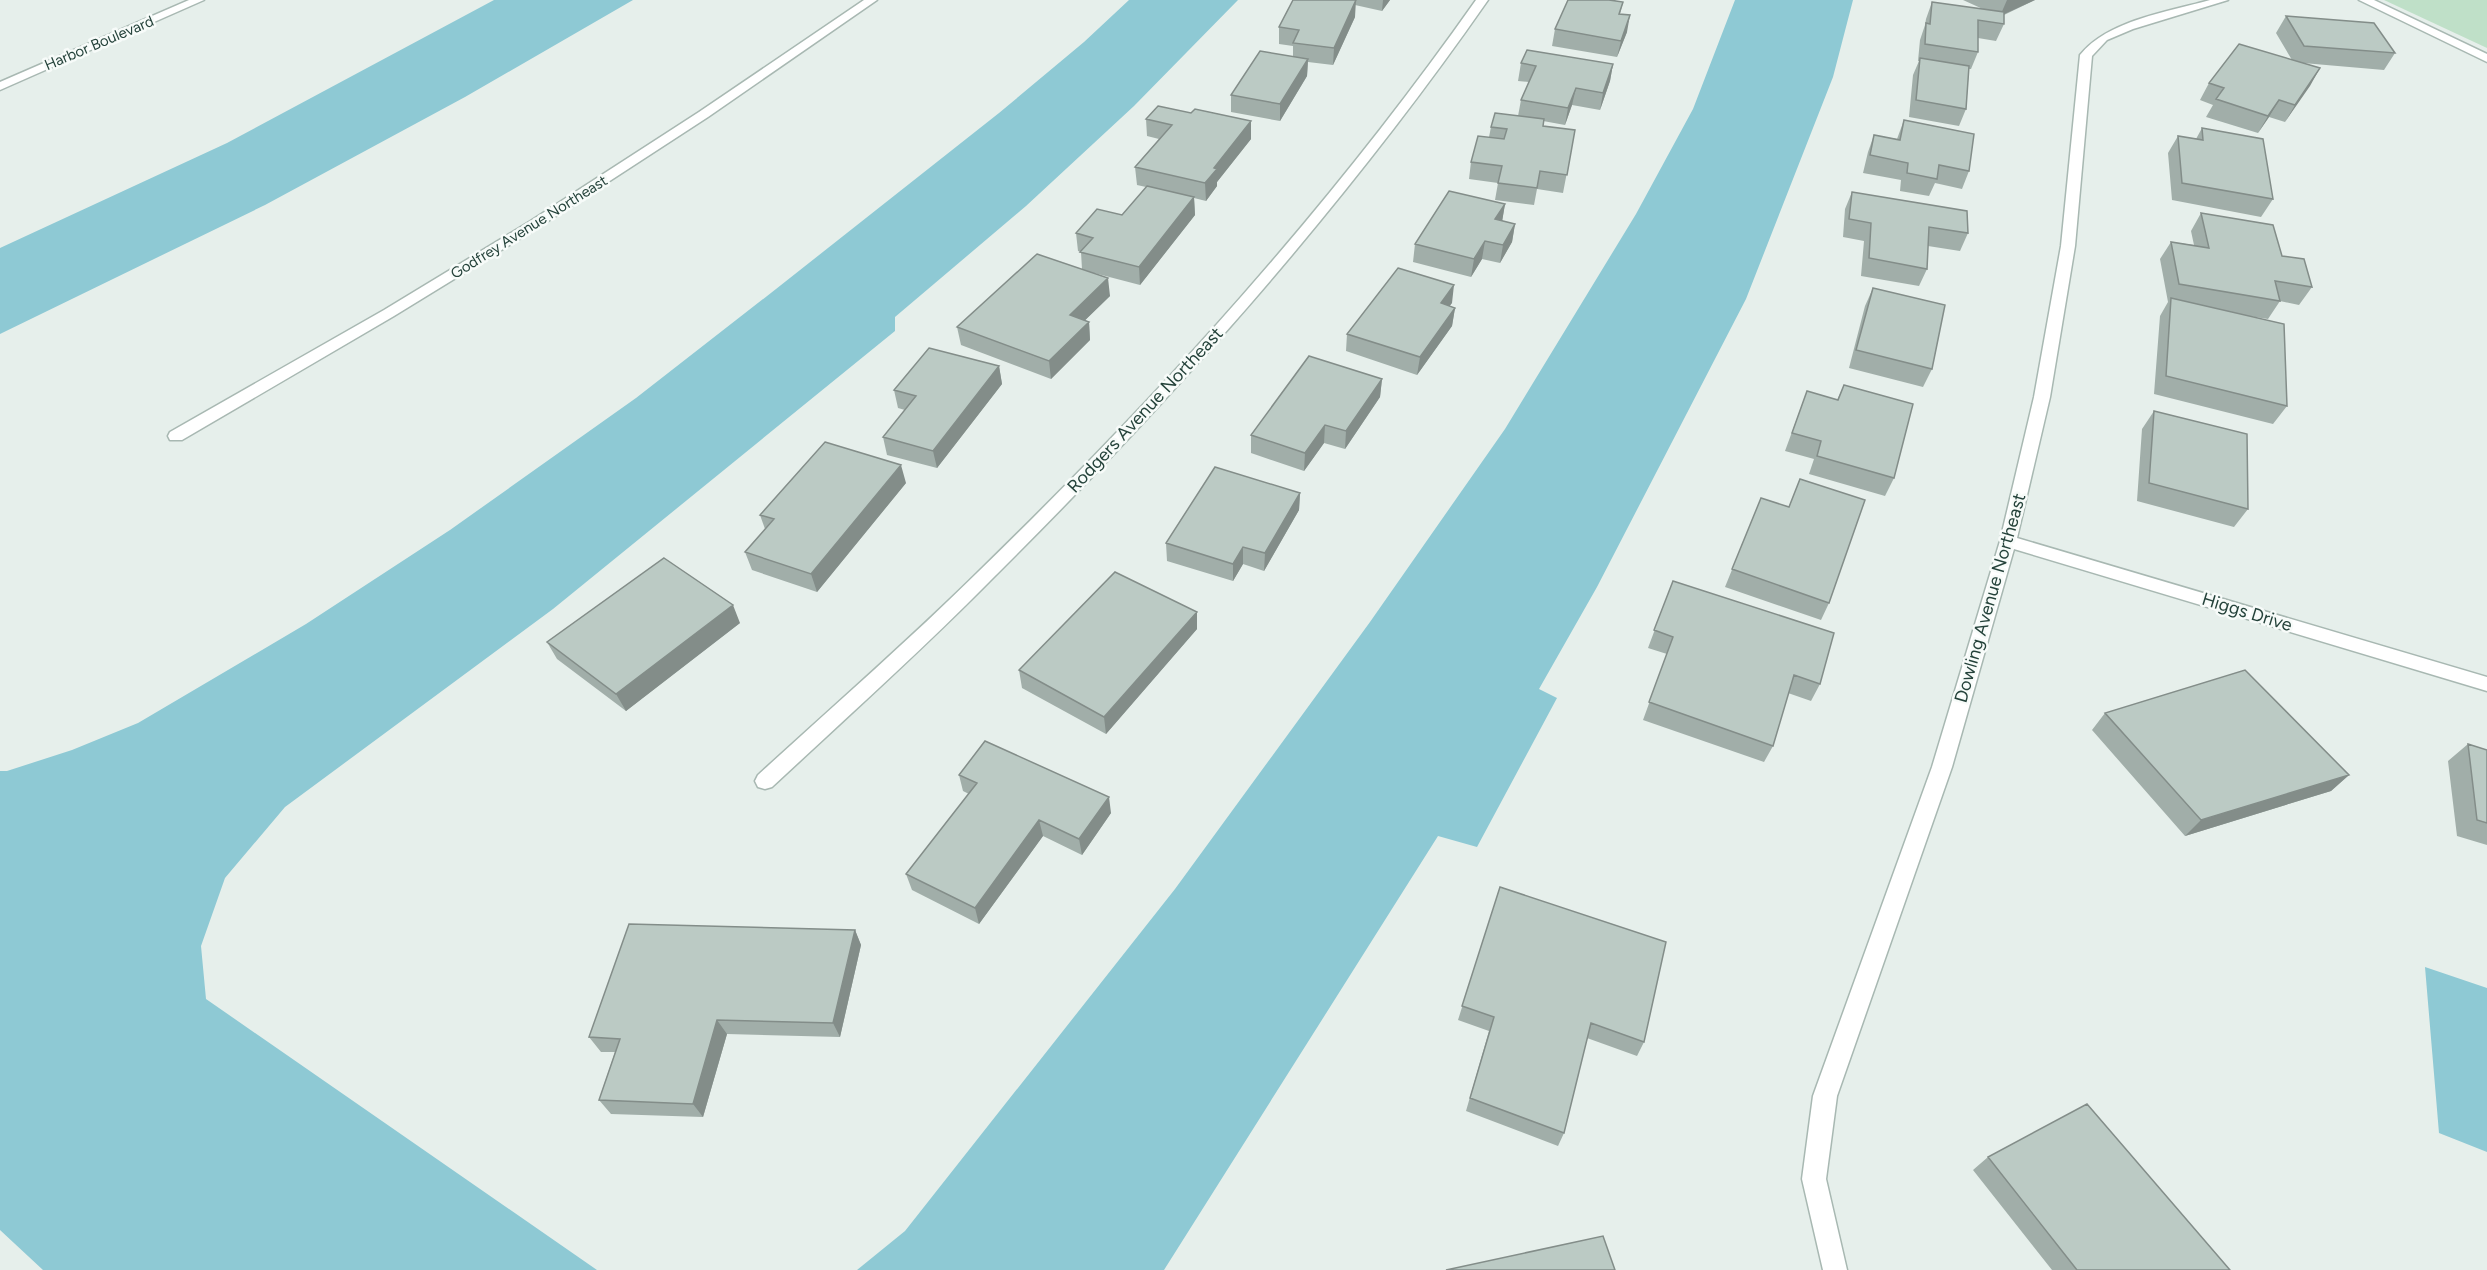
<svg xmlns="http://www.w3.org/2000/svg" width="2487" height="1270" font-family="Figtree,sans-serif">
	<rect width="100%" height="100%" fill="#e6efeb"/>
	<path fill="#bfe0c8" d="M2384,0H2487V48Z"/>
	<path fill="#8ec9d4" d="M494,0H633L465,97L265,205L0,334V248L227,143Z
		M1129,0H1238L1134,106L1026,206L895,317V331L553,609L285,807L225,878L201,946L206,999L597,1270H43L0,1230V771H7L72,750L138,723L306,624L450,530L636,398L776,289L999,113L1084,42Z
		M1735,0H1853L1833,77L1746,299L1597,587L1539,689L1557,698L1477,847L1438,836L1164,1270H857L905,1231L1175,889L1370,622L1505,429L1636,214L1693,109Z
		M2425,967L2487,988V1152L2439,1133Z"/>
	<g fill="none" stroke-linecap="round" stroke-linejoin="round">
		<defs>
			<path id="minor" d="M864,0H877L708,117L539,227L394,316L182,440H170L168,436L170,432L384,310L529,222L699,112Z
				M1476,0H1488C1341,211 1172,400 990,581C920,652 845,719 772,787L765,789L758,787L755,781L758,775C831,708 906,643 977,573C1160,395 1329,209 1476,0Z
				M2210,0H2228L2133,29L2107,40L2092,56L2075,246L2050,397L2017,538L2487,677V691L2014,549L1952,767L1837,1096L1826,1179L1847,1270H1823L1802,1179L1813,1096L1932,767L2000,541L2034,397L2061,246L2080,55C2108,20 2168,12 2210,0Z
				M2359,0H2374L2487,54V62Z"/>
			<path id="tertiary" d="M189,0H204L0,90V82Z"/>
		</defs>
		<use href="#minor" stroke="#a8b8b2" stroke-width="3"/>
		<use href="#tertiary" stroke="#a8b8b2" stroke-width="3"/>
		<use href="#minor" fill="#fff" fill-rule="evenodd"/>
		<use href="#tertiary" fill="#fff" fill-rule="evenodd"/>
	</g>
	<path fill="#a1aea9" d="M1293,0H1390L1382,11L1355,5V17L1333,65L1308,62L1307,76L1280,121L1231,112V95L1293,56V46L1279,44V27Z
		M1568,0H1616L1615,1L1623,2L1620,14L1627,32L1617,57L1552,46L1555,29Z
		M1963,0H2035L2004,15V24L1996,41L1978,38V52L1971,69H1969L1966,109L1959,126L1909,117L1913,75L1919,61H1918L1920,40L1925,25L1926,19L1932,2L1985,10Z
		M2286,16L2395,53L2384,70L2303,63L2320,68L2285,122L2269,117L2258,133L2206,117L2213,105L2200,100L2209,83L2292,60L2276,33Z
		M1521,63L1613,64L1610,81L1600,110L1572,105L1565,125L1543,121V126L1575,130L1563,193L1537,189L1534,205L1495,200L1498,183L1469,179L1471,162L1489,137L1491,127L1518,116L1521,100L1529,82L1518,81Z
		M1146,119L1251,139L1217,182V186L1206,201L1194,198L1195,215L1140,285L1094,273L1110,296L1085,320L1089,322L1090,340L1051,379L961,345L957,327L1082,269L1081,252L1078,251L1076,233L1122,215L1146,187L1137,185L1135,167L1159,139L1147,136Z
		M1904,120L1969,171L1962,189L1935,183L1929,196L1900,191L1901,180L1863,173L1868,152L1874,135L1897,139Z
		M2202,128L2273,199L2261,217L2172,200L2168,153L2178,136L2196,139Z
		M1852,192L1968,233L1960,251L1928,246L1927,269L1919,286L1861,276L1864,241L1843,237L1845,209Z
		M1505,204L1502,221L1515,224L1512,242L1500,263L1482,259L1471,277L1413,262L1415,244Z
		M2201,213L2282,256L2312,287L2299,305L2280,301L2268,319L2242,315L2287,406L2273,424L2154,394L2160,316L2168,302L2160,259L2171,242L2194,245L2191,231Z
		M1873,288L1932,369L1923,387L1849,368L1865,306Z
		M1452,303L1449,306L1455,308L1452,326L1417,375L1346,351L1347,334Z
		M999,366L1002,384L937,468L887,455L883,437L905,410L898,408L894,390Z
		M1382,379L1380,397L1345,449L1324,443L1304,471L1251,453V435Z
		M1844,385L1894,478L1885,496L1809,474L1814,459L1785,451L1807,391L1837,400Z
		M2154,411L2248,509L2234,527L2137,501L2142,429Z
		M1800,479L1829,603L1821,620L1725,587L1761,498L1789,507Z
		M906,483L817,592L752,570L745,552L765,529L760,515Z
		M1300,493L1299,510L1264,571L1243,564L1233,581L1167,561L1166,543Z
		M1673,581L1820,684L1811,701L1788,693L1773,746L1764,762L1643,720L1667,654L1648,648Z
		M1197,612V629L1106,734L1022,688L1019,670Z
		M740,623L626,711L557,659L547,642Z
		M2105,713L2349,775L2331,791L2185,836L2092,730Z
		M2468,744L2487,750V845L2457,836L2448,761Z
		M959,775L1111,813L1082,855L1043,836L979,924L912,890L906,874L969,794L963,791Z
		M1500,887L1644,1042L1637,1056L1587,1038L1564,1133L1558,1146L1466,1111L1489,1031L1458,1020Z
		M855,930L861,945L840,1037L727,1034L703,1117L611,1114L599,1100L615,1052H601L589,1037Z
		M1988,1157L2230,1270H2052L1973,1170Z"/>
	<path fill="#838d89" d="M1356,0L1355,17L1333,65L1334,48Z
		M1383,0H1390L1382,11Z
		M2007,0H2035L2000,16Z
		M1630,15L1627,32L1617,57L1621,41Z
		M1308,59L1307,76L1280,121V104Z
		M1613,64L1610,81L1600,110L1603,93Z
		M2320,68L2310,86L2285,122L2295,105Z
		M1576,88L1572,105L1565,125L1568,108Z
		M2279,100L2269,117L2258,133L2268,116Z
		M1251,121V139L1217,182V186L1206,201L1205,183L1214,168Z
		M1194,197L1195,215L1140,285L1139,267Z
		M1505,204L1502,222L1495,219Z
		M1515,224L1512,242L1500,263L1503,245Z
		M1485,241L1482,259L1471,277L1474,259Z
		M1108,278L1110,296L1072,333L1070,315Z
		M1454,285L1452,303L1438,321L1441,303Z
		M1455,308L1452,326L1417,375L1420,357Z
		M1089,322L1090,340L1051,379L1049,361Z
		M999,366L1002,384L937,468L933,451Z
		M1382,379L1380,397L1345,449L1346,431Z
		M1325,425L1324,443L1304,471L1305,453Z
		M901,465L906,483L817,592L811,574Z
		M1300,493L1299,510L1264,571L1265,553Z
		M1243,547V564L1233,581V564Z
		M733,605L740,623L626,711L616,694Z
		M1197,612V629L1106,734L1104,717Z
		M2349,775L2331,791L2185,836L2201,820Z
		M1109,797L1111,813L1082,855L1079,839Z
		M1039,820L1043,836L979,924L975,908Z
		M855,930L861,945L840,1037L833,1023Z
		M717,1020L727,1034L703,1117L693,1104Z"/>
	<path fill="#bbcac4" stroke="#838d89" stroke-width="1.5" d="M1293,0H1356L1334,48L1293,43L1299,30L1279,27Z
		M1568,0H1609L1623,2L1619,14L1630,15L1621,41L1555,29Z
		M1932,2L2004,12V24L1978,20V52L1925,44L1926,23L1930,24Z
		M2286,16L2374,23L2395,53L2304,46Z
		M2239,44L2320,68L2295,105L2279,100L2268,116L2216,99L2224,88L2209,83Z
		M1527,50L1613,64L1603,93L1576,88L1568,108L1521,100L1536,66L1521,63Z
		M1260,51L1308,59L1280,104L1231,95Z
		M1920,58L1969,66L1966,109L1916,100Z
		M1158,106L1191,113L1195,109L1251,121L1214,168L1217,169L1205,183L1135,167L1172,125L1146,119Z
		M1495,113L1544,119L1543,126L1575,130L1567,175L1540,171L1537,188L1498,183L1502,166L1471,162L1478,136L1504,139L1507,129L1491,127Z
		M1904,120L1974,134L1969,171L1939,165L1937,179L1907,173L1908,163L1870,155L1874,135L1900,140Z
		M2202,128L2263,139L2273,199L2182,183L2178,136L2203,140Z
		M1147,186L1194,197L1139,267L1080,252L1093,238L1076,233L1097,209L1122,215Z
		M1449,191L1505,204L1495,219L1515,224L1503,245L1485,241L1474,259L1415,244Z
		M1852,192L1967,211L1968,233L1929,227L1927,269L1869,258L1871,223L1849,219Z
		M2201,213L2273,225L2282,256L2304,259L2312,287L2275,281L2280,301L2179,284L2171,242L2209,248Z
		M1037,254L1108,278L1070,315L1089,322L1049,361L957,327Z
		M1398,268L1454,285L1441,303L1455,308L1420,357L1347,334Z
		M1873,288L1945,305L1932,369L1856,350Z
		M2171,298L2284,324L2287,406L2166,376Z
		M929,348L999,366L933,451L883,437L916,396L894,390Z
		M1309,356L1382,379L1346,431L1325,425L1305,453L1251,435Z
		M1844,385L1913,404L1894,478L1817,456L1821,441L1792,433L1807,391L1838,400Z
		M2154,411L2247,434L2248,509L2149,483Z
		M825,442L901,465L811,574L745,552L774,519L760,515Z
		M1215,467L1300,493L1265,553L1243,547L1233,564L1166,543Z
		M1800,479L1865,500L1829,603L1732,569L1761,498L1789,507Z
		M664,558L733,605L616,694L547,642Z
		M1115,572L1197,612L1104,717L1019,670Z
		M1673,581L1834,633L1820,684L1794,675L1773,746L1649,702L1673,637L1654,630Z
		M2245,670L2349,775L2201,820L2105,713Z
		M985,741L1109,797L1079,839L1039,820L975,908L906,874L977,783L959,775Z
		M2468,744L2487,750V823L2477,820Z
		M1500,887L1666,942L1644,1042L1591,1023L1564,1133L1470,1098L1494,1017L1462,1006Z
		M629,924L855,930L833,1023L717,1020L693,1104L599,1100L620,1039L589,1037Z
		M2087,1104L2230,1270H2077L1988,1157Z
		M1603,1236L1615,1270H1446Z"/>
	<g text-anchor="middle" dominant-baseline="central" stroke-width="5" stroke-linejoin="round" paint-order="stroke">
		<g font-size="15" fill="#24423a" stroke="#f7fbf9">
			<text transform="translate(99 43) rotate(-23)">Harbor Boulevard</text>
			<text transform="translate(529 227) rotate(-32)">Godfrey Avenue Northeast</text>
		</g>
		<g font-size="18" fill="#24423a" stroke="#f7fbf9">
			<text transform="translate(1145 410) rotate(-47)">Rodgers Avenue Northeast</text>
			<text transform="translate(1990 598) rotate(-74)">Dowling Avenue Northeast</text>
			<text transform="translate(2247 612) rotate(17)">Higgs Drive</text>
		</g>
	</g>
</svg>
